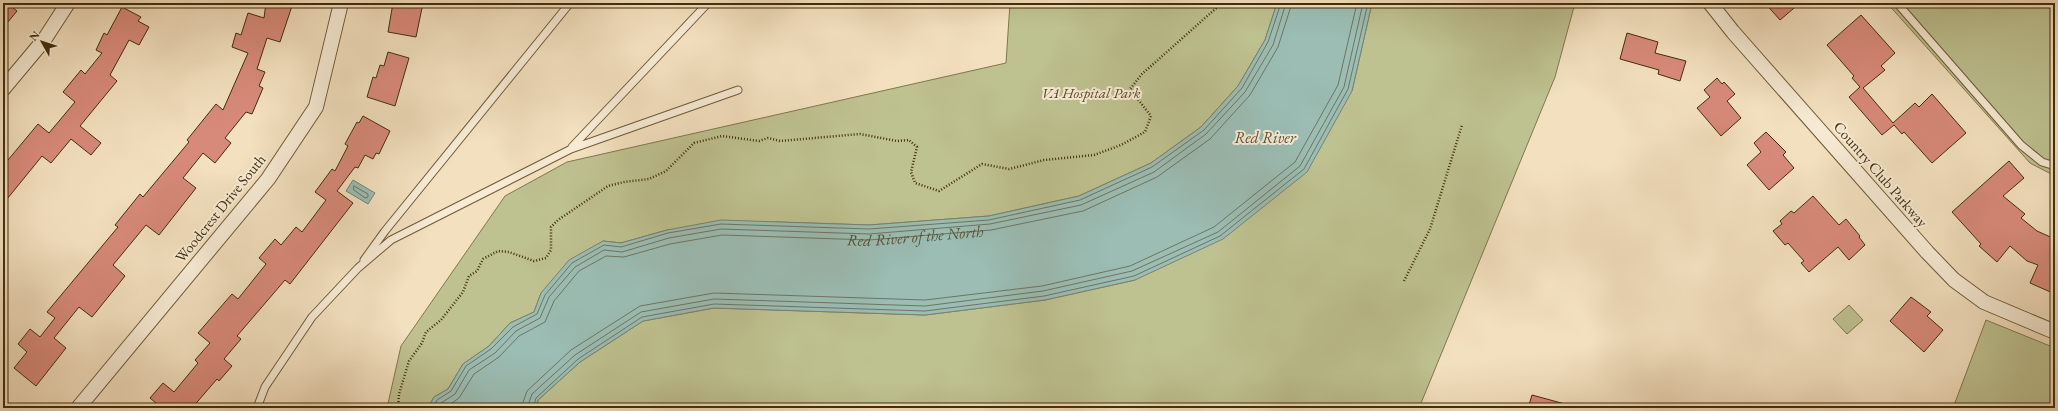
<svg xmlns="http://www.w3.org/2000/svg" width="2058" height="411" font-family="'EB Garamond',serif">
	<rect width="100%" height="100%" fill="#f3e0bf"/>
	<filter id="stains"><feTurbulence type="fractalNoise" baseFrequency=".005" numOctaves="4"/><feColorMatrix values="0 0 0 0 .2 0 0 0 0 .09 0 0 0 0 .02 0 0 0 .5 -.17"/></filter>
	<radialGradient id="worn" r=".72"><stop offset=".6" stop-color="#630" stop-opacity="0"/><stop offset="1" stop-color="#630" stop-opacity=".3"/></radialGradient>
	<path fill="#bec190" stroke="#80774e" d="M1010,3H1277L1265,40L1238,86L1201,127L1151,163L1079,196L989,216L869,225L776,222L667,230L621,243L603,241L541,293L534,312L510,323L489,346L463,364L448,389L434,397L428,408H387L401,346L505,196L567,162L1006,63Z
		M1372,3H1575L1555,77L1419,408H536L538,400L580,362L643,321L714,308L925,315L1045,300L1135,280L1352,91Z
		M1887,3H2055V176L2030,163Z
		M1849,305L1863,320L1847,334L1833,319Z
		M1986,320L2055,348V408H1953Z"/>
	<path fill="#9bbdb4" stroke="#788370" d="M1277,3H1372L1352,91L1307,172L1223,239L1135,280L1045,300L925,315L714,308L643,321L580,362L538,400L536,408H428L434,397L448,389L463,364L489,346L510,323L534,312L541,293L569,260L603,241L621,243L667,230L721,220L869,225L989,216L1079,196L1151,163L1201,127L1238,86L1265,40Z
		M353,180L375,193L368,204L346,191Z"/>
	<g fill="none" stroke-linecap="round" stroke-linejoin="round">
		<g stroke="#6f7560" stroke-width="1">
			<path d="M354,186L368,194V197L365,198L354,190Z"/>
			<path d="M433,408L437,400L451,391L466,366L491,349L513,327L537,314L545,295L572,263L604,245L621,247L668,233L721,224L869,229L989,220L1080,200L1152,167L1204,130L1242,88L1268,42L1281,3"/>
			<path d="M438,408L441,403L455,394L469,370L495,353L516,331L540,318L549,297L575,267L604,250L622,252L669,238L721,229L869,234L990,224L1081,205L1154,172L1206,134L1245,92L1273,45L1286,3"/>
			<path id="s1" d="M445,408L459,398L474,374L499,357L519,336L545,322L554,301L579,271L606,256L624,257L670,244L722,235L869,240L991,230L1083,211L1157,177L1210,139L1250,95L1278,47L1292,3"/>
			<path d="M521,408L527,391L571,350L640,306L714,293L925,300L1042,286L1130,266L1214,227L1295,162L1338,85L1357,3"/>
			<path d="M527,408L532,394L575,355L641,312L714,299L925,306L1043,291L1132,271L1218,232L1300,166L1344,87L1363,3"/>
			<path d="M533,408L536,398L578,359L642,317L714,304L925,311L1044,296L1134,276L1220,236L1304,169L1348,89L1368,3"/>
		</g>
	</g>
	<path fill="#d88a7a" stroke="#432d0b" d="M3,3H7L17,11L3,28Z
		M266,3H293L280,42L267,38L257,69L265,72L259,86L263,88L252,114L246,112L225,138L231,143L215,163L203,153L183,178L196,188L159,235L146,225L113,265L125,276L92,317L79,307L54,338L66,348L36,386L14,368L27,352L18,344L30,329L40,337L55,318L47,312L118,227L115,225L140,194L143,197L189,142L187,140L216,104L223,110L248,53L232,47L236,33L241,35L248,13L264,18Z
		M393,3H423L416,37L388,32Z
		M1765,3H1800L1780,20Z
		M122,7L141,17L138,21L149,27L139,45L129,40L110,75L117,81L80,126L101,143L91,155L71,139L51,163L42,156L3,204V166L38,124L49,133L75,102L63,92L81,70L85,74L102,53L96,50L104,33L107,35Z
		M1861,15L1895,53L1881,66L1885,70L1863,88L1893,123L1915,103L1919,107L1932,94L1966,133L1932,163L1904,132L1902,134L1894,125L1882,135L1849,97L1860,87L1852,78L1854,76L1827,45Z
		M1627,33L1658,42L1655,53L1686,61L1680,81L1658,74L1659,70L1620,59Z
		M388,52L409,58L395,106L367,97L373,77L376,78L380,65L384,66Z
		M1717,78L1722,84L1724,82L1735,94L1727,101L1741,118L1721,136L1697,108L1710,97L1704,90Z
		M363,116L390,131L379,154L376,153L373,159L365,155L358,168L355,167L337,191L353,203L290,284L285,280L237,336L241,339L224,359L232,366L219,381L217,379L192,408H162L150,398L163,383L174,392L198,363L195,360L210,343L198,333L232,294L238,299L266,264L259,258L275,239L281,245L296,227L302,232L326,200L315,192L332,169L335,171L348,146L345,144L357,122L359,123Z
		M1766,132L1786,152L1783,155L1794,168L1769,190L1747,165L1761,152L1754,143Z
		M2009,161L2024,178L2003,196L2025,214L2021,218L2037,231L2055,239V294L2030,283L2038,265L2027,261L2010,246L1997,262L1979,246L1981,244L1952,212Z
		M1813,196L1839,225L1846,219L1860,236L1859,237L1865,245L1849,260L1838,247L1809,272L1801,263L1804,261L1788,243L1785,245L1773,231L1782,224L1780,221L1791,211L1794,213Z
		M1911,297L1931,312L1927,316L1943,330L1924,352L1890,321Z
		M1532,395L1565,404L1564,408H1528Z"/>
	<g fill="none" stroke-linecap="round" stroke-linejoin="round">
		<defs>
			<path id="lane" d="M1897,3L2021,145L2042,162L2055,166
				M572,147L708,3
				M364,260L385,231L570,3
				M257,408L265,387L312,317L358,268L391,240L571,149L738,90"/>
			<path id="street" d="M1710,3L1733,32L1927,252L1954,280L1984,302L2055,332
				M3,89L44,40L68,3
				M78,408L268,179L316,107L341,3"/>
		</defs>
		<use href="#lane" stroke="#6f5a38" stroke-width="9"/>
		<use href="#street" stroke="#6f5a38" stroke-width="16"/>
		<path stroke="#432d0b" stroke-width="2.5" stroke-dasharray="1 2" stroke-linecap="butt" d="M1404,281L1430,229L1462,125
			M398,408L399,394L409,361L422,343L426,332L441,320L463,292L469,276L477,271L483,259L498,251L509,252L534,261L546,258L551,250V227L558,220L608,186L624,182L649,179L666,171L694,143L722,136L759,141L768,138L780,141L860,134L897,141L909,140L917,147L911,172L915,183L939,191L982,164L1009,169L1044,160L1094,155L1121,145L1145,132L1151,116L1130,89L1142,74L1222,3"/>
		<use href="#lane" stroke="#f7ebd5" stroke-width="7"/>
		<use href="#street" stroke="#f7ebd5" stroke-width="14"/>
	</g>
	<g text-anchor="middle" dominant-baseline="central" stroke-width="4" stroke-linejoin="round" paint-order="stroke">
		<g font-size="15" font-style="italic" fill="#5c4b26" stroke="#f7ebd5">
			<text x="1091" y="92">VA Hospital Park</text>
		</g>
		<g font-size="15" fill="#432d0b" stroke="#f7ebd5">
			<text transform="translate(1881 174) rotate(49)">Country Club Parkway</text>
			<text transform="translate(220 208) rotate(-51)">Woodcrest Drive South</text>
		</g>
		<g font-size="16" font-style="italic" fill="#595135" stroke="#f7ebd5">
			<text x="1265" y="137">Red River</text>
			<text stroke="none"><textPath href="#s1" startOffset="539">Red River of the North</textPath></text>
		</g>
	</g>
	<rect width="2058" height="411" fill="none" stroke="#f3e0bf" stroke-width="16"/>
	<rect x="4" y="4" width="2050" height="403" fill="none" stroke="#432d0b" stroke-width="2"/>
	<rect x="8" y="8" width="2042" height="395" fill="none" stroke="#432d0b"/>
	<g transform="translate(42 42) rotate(309)" stroke="#f7ebd5" stroke-width="3" paint-order="stroke">
	<path d="M0-3L7 15L0 10L-7 15Z" fill="#432d0b"/>
	<text y="-6" font-size="11" font-weight="bold" text-anchor="middle" fill="#432d0b">N</text>
	</g>
	<rect width="100%" height="100%" filter="url(#stains)"/>
	<rect width="100%" height="100%" fill="url(#worn)"/>
</svg>
